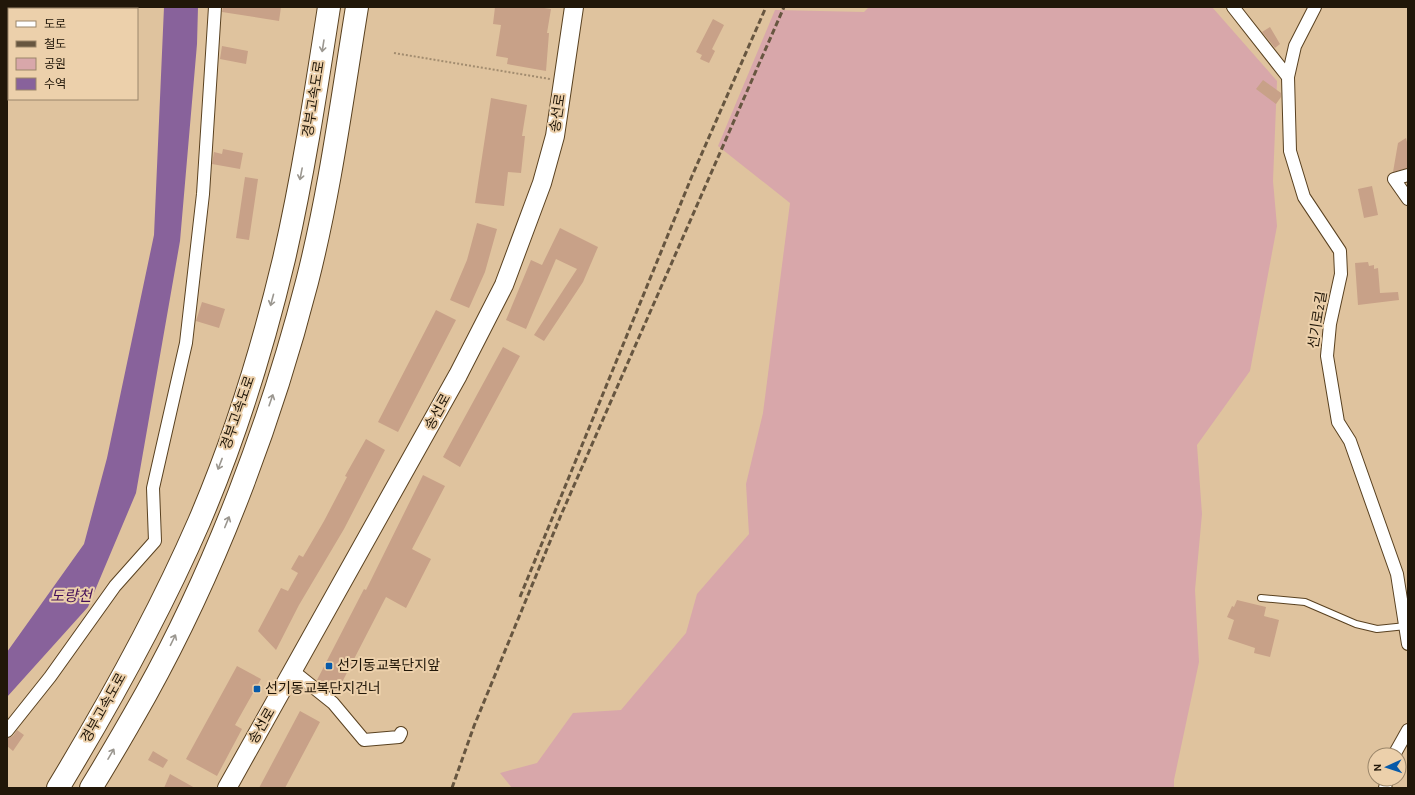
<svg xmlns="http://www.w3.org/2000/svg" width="1415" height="795" font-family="'Alegreya Sans','Noto Sans KR',sans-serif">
	<rect width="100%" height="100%" fill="#dfc39e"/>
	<path fill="#d8a7aa" d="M869,7H1212L1277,81L1273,181L1277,226L1250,371L1197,445L1202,514L1195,590L1199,662L1174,780V788H512L500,773L537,763L573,713L621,710L686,633L697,594L749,534L746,484L763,413L790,203L718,146L775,10L864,12Z"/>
	<path fill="#88629b" d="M164,7H198L197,44L180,241L136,493L88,607L7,697V652L84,544L107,458L154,235Z"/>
	<path fill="#c8a188" d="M223,7H281L279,21L222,12Z
		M495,7H537L551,9L547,33H549L546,71L507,64L508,58L496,56L501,25L493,24Z
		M713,19L724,25L712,49L715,51L709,63L700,59L702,55L696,52Z
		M1270,27L1280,44L1275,48L1262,32Z
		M222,46L248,51L246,64L220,59Z
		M1263,80L1281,93V97L1276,104L1256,89Z
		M491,98L527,105L522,136H525L521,173L508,172L504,206L475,203Z
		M1406,138L1408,146V168L1393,172L1398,143Z
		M223,149L243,153L240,169L212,164L214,152L222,154Z
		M245,177L258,179L249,240L236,238Z
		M1372,186L1378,215L1364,218L1358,189Z
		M477,223L497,229L485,272L469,308L450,300L467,260Z
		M560,228L598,247L583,282L544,341L534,335L577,269L556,259L526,329L506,320L531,260L542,265Z
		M1368,262L1369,266L1374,265V269L1378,268L1380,293L1398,292L1399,300L1358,305L1355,263Z
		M202,302L225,309L219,328L196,321Z
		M436,310L456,320L398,432L378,422Z
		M503,347L520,356L460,467L443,457Z
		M366,439L385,450L344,529L299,605L276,650L258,631L281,588L288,591L298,573L291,569L299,555L303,557L324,521L347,477L345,476Z
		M423,475L445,486L412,549L431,559L406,608L386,597L337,692L317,680L364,589L366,590Z
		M1237,600L1266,607L1264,616L1279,620L1270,657L1254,653L1255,648L1228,639L1234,620L1227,617L1232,606L1234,607Z
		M237,666L261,679L235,725L242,729L217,776L186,759Z
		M300,711L320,722L285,788H259Z
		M17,730L24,735L13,751L7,746V738L13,736Z
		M153,751L168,760L163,768L148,760Z
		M170,774L195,788H164Z"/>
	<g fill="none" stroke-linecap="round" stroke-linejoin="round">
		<defs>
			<path id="service" d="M1261,598L1305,602L1356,624L1377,629L1406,626"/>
			<path id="minor" d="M1233,7L1288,77
				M1315,7L1295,46L1288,77L1290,151L1304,197L1340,251L1341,274L1330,324L1327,356L1338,422L1350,441L1397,574L1408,644
				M1408,175L1394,179L1408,199
				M293,671L333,703L364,740L399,737L401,733
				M7,731L50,677L115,586L155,541L153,488L186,343L203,194L215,7
				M1394,755L1408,730
				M1385,788L1387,779"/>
			<path id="secondary" d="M227,788L458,375L504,285L542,183L555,136L574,7"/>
			<path id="motorway" d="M58,788C110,702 159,614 199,522C235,438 263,347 284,259C303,176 316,91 329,7
				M91,788C110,757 128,726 146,694C216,568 271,422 307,282C330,192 342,99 357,7"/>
		</defs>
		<use href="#service" stroke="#594120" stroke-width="8"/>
		<use href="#minor" stroke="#594120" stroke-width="14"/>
		<use href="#secondary" stroke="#594120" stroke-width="20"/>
		<use href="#motorway" stroke="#594120" stroke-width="24"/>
		<path stroke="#a28c6f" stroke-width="2" stroke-dasharray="2 2" stroke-linecap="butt" d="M394,53L550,79"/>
		<use href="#service" stroke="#fff" stroke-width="6"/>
		<use href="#minor" stroke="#fff" stroke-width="12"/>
		<use href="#secondary" stroke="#fff" stroke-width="18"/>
		<use href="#motorway" stroke="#fff" stroke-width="22"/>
		<path stroke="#675640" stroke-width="3" stroke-dasharray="6 3" stroke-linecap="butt" d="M520,597L692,176L766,7
			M452,788L474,726L561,515L784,7"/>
	</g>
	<defs><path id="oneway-shaft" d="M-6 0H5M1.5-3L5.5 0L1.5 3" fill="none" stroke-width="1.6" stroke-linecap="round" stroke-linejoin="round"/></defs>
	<g stroke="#9b9790">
		<use href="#oneway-shaft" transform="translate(323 46) rotate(99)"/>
		<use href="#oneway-shaft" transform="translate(301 174) rotate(101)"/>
		<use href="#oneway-shaft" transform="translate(272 300) rotate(105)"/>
		<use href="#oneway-shaft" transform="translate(271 400) rotate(-71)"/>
		<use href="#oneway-shaft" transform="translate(220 464) rotate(111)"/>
		<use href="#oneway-shaft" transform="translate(227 522) rotate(-68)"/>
		<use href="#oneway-shaft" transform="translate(173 640) rotate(-64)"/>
		<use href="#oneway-shaft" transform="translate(111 754) rotate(-60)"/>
	</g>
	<g fill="#075aa9" stroke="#ecd0ab" stroke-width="1.5">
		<rect x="325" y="662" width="8" height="8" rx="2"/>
		<rect x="253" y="685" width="8" height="8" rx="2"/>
	</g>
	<g text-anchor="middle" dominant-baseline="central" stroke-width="4" stroke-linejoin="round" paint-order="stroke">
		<g font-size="14" fill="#211709" stroke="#ecd0ab">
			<text transform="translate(314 99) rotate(-81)">경부고속도로</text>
			<text transform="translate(558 113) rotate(-81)">송선로</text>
			<text transform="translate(1318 320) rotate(-81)">선기로2길</text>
			<text transform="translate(438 412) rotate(-61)">송선로</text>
			<text transform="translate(238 413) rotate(-71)">경부고속도로</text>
			<text transform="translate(104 708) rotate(-61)">경부고속도로</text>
			<text transform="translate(262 726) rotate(-60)">송선로</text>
		</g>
		<g font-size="14" fill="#211709" stroke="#ecd0ab" text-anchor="start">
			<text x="337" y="666">선기동교복단지앞</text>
			<text x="265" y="689">선기동교복단지건너</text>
		</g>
		<g font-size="15" font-style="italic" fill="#430f59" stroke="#ecd0ab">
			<text x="71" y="596">도량천</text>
		</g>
	</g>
	<rect width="1415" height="795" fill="none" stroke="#211709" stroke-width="16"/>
	<rect x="8" y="8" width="130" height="92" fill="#ecd0ab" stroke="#9b866a"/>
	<rect x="16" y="21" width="20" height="6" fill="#ffffff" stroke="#9b866a"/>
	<text x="44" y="28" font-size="12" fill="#211709">도로</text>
	<rect x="16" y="41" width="20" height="6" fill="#675640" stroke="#9b866a"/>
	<text x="44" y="48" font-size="12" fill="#211709">철도</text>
	<rect x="16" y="58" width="20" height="12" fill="#d8a7aa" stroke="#9b866a"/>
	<text x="44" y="68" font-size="12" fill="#211709">공원</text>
	<rect x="16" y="78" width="20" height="12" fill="#88629b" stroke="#9b866a"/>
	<text x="44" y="88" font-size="12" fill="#211709">수역</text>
	<g transform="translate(1387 767) rotate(267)"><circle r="19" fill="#ecd0ab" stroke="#9b866a"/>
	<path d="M0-3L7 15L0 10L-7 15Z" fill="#075aa9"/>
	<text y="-6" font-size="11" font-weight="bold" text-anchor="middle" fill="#211709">N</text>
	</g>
</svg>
